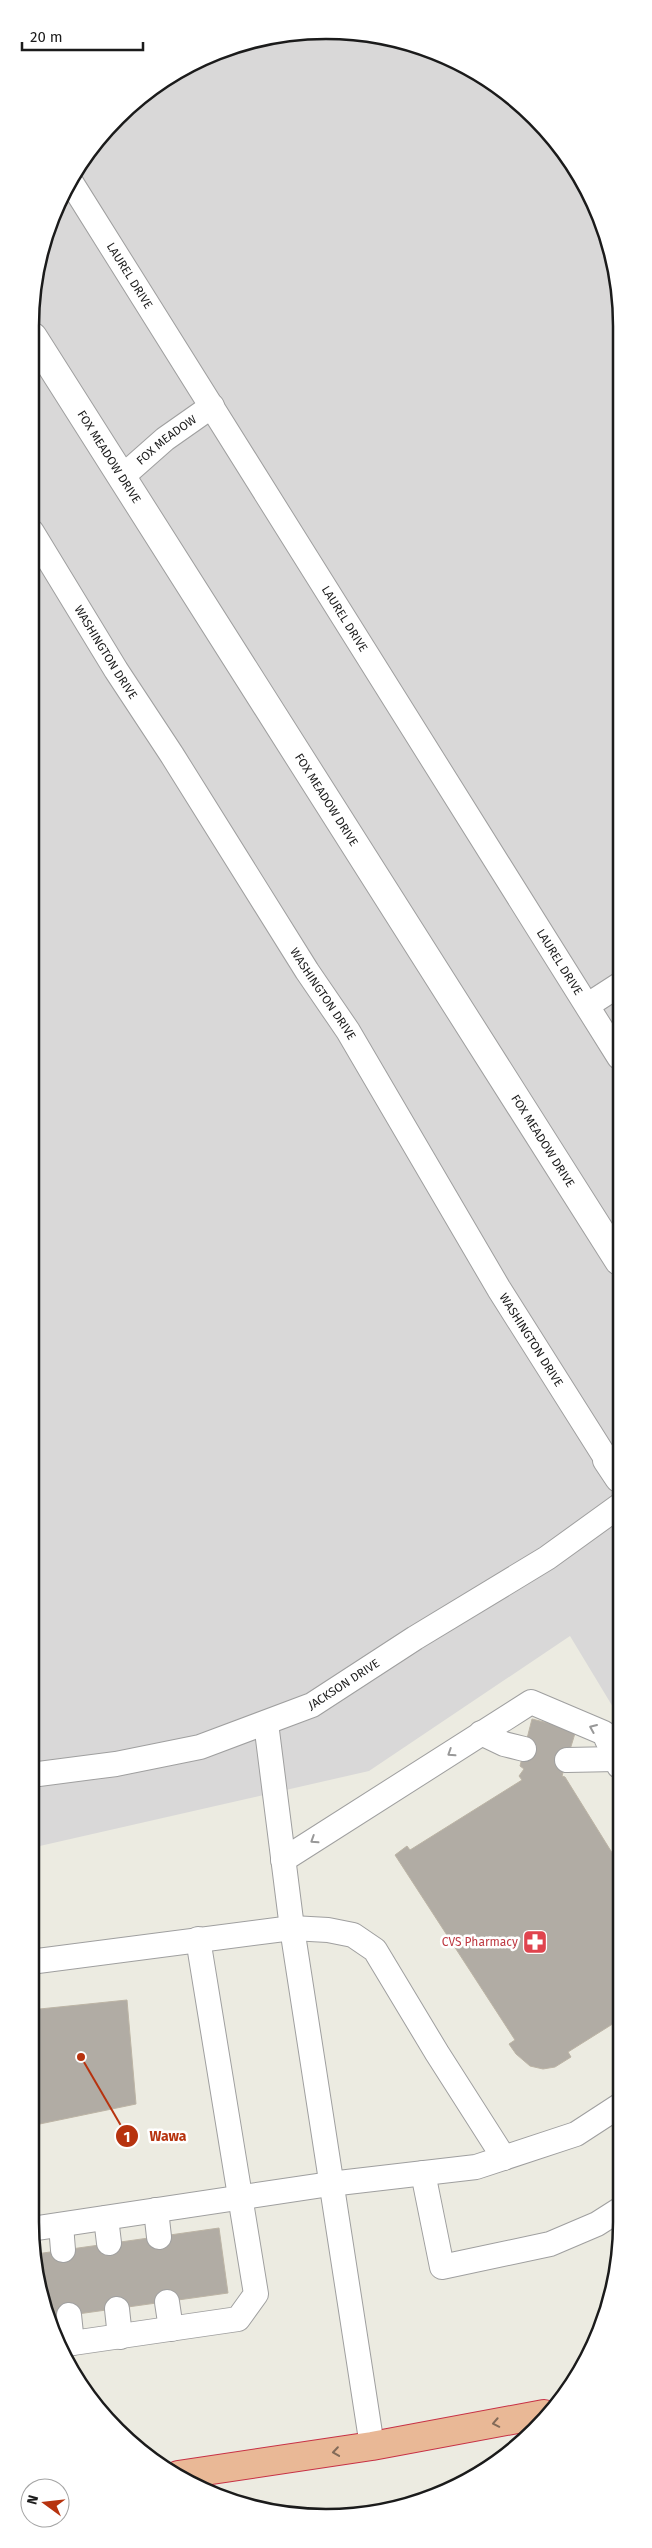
<svg xmlns="http://www.w3.org/2000/svg" width="652" height="2548" font-family="'Fira Sans',sans-serif">
	<rect width="100%" height="100%" fill="#ecebe1"/>
	<path fill="#d9d8d8" d="M365,33L457,61L536,117L592,195L619,288V1717L570,1636L369,1771L31,1848L33,287L70,178L146,91L250,40Z"/>
	<path fill="#b1aca4" stroke="#bcb4a5" d="M532,1719L576,1730L562,1776L565,1777L619,1864V2020L568,2052L571,2057L555,2067L543,2069L530,2066L516,2054L509,2044L515,2040L395,1855L407,1846L410,1850L522,1780L519,1776L524,1769L520,1766Z
		M127,2000L136,2104L30,2126V2010Z
		M219,2228L228,2293L49,2318L36,2254Z"/>
	<g fill="none" stroke-linecap="round" stroke-linejoin="round">
		<defs>
			<g id="service">
				<path id="s1" d="M69,179L619,1057"/>
				<path id="s2" d="M122,477L165,439L212,406"/>
				<path id="s3" d="M32,532L116,670L172,755L307,971L348,1031L499,1289L607,1460"/>
				<path d="M588,1005L619,985"/>
				<path d="M266,1723L292,1928L372,2446"/>
				<path d="M481,1733L504,1744L524,1749"/>
				<path d="M567,1760L616,1759"/>
				<path id="s4" d="M31,1775L116,1764L200,1747L312,1705L415,1638L547,1558L619,1506"/>
				<path d="M283,1860L531,1702L604,1733L619,1766"/>
				<path d="M30,1962L292,1928L328,1930L353,1935L375,1950L437,2053L504,2158"/>
				<path d="M423,2173L442,2267L550,2244L597,2224L619,2210"/>
				<path d="M156,2210L159,2237"/>
				<path d="M106,2218L109,2243"/>
				<path d="M61,2225L63,2250"/>
				<path d="M31,2229L330,2184L476,2167L576,2134L619,2106"/>
				<path d="M167,2302L171,2329"/>
				<path d="M117,2309L120,2337"/>
				<path d="M69,2315L72,2343"/>
				<path d="M59,2345L238,2319L256,2294L198,1939"/>
			</g>
			<g id="minor">
				<path id="s5" d="M33,337L619,1261"/>
				<path d="M607,1460L619,1478"/>
			</g>
			<path id="trunk" d="M178,2475L372,2446L544,2414"/>
		</defs>
		<use href="#service" stroke="#9f9f9f" stroke-width="26"/>
		<use href="#minor" stroke="#9f9f9f" stroke-width="30"/>
		<use href="#trunk" stroke="#c73145" stroke-width="30"/>
		<use href="#service" stroke="#fff" stroke-width="24"/>
		<use href="#minor" stroke="#fff" stroke-width="28"/>
		<use href="#trunk" stroke="#e9b896" stroke-width="28"/>
	</g>
	<defs><path id="oneway-chevron" d="M-2-3.5L2.5 0L-2 3.5" fill="none" stroke-width="1.6" stroke-linecap="round" stroke-linejoin="round" transform="scale(1.25)"/></defs>
	<g stroke="#989898">
		<use href="#oneway-chevron" transform="translate(593 1728) rotate(-157)"/>
		<use href="#oneway-chevron" transform="translate(451 1753) rotate(147)"/>
		<use href="#oneway-chevron" transform="translate(314 1840) rotate(147)"/>
	</g>
	<g stroke="#826a58">
		<use href="#oneway-chevron" transform="translate(496 2423) rotate(169)"/>
		<use href="#oneway-chevron" transform="translate(336 2452) rotate(172)"/>
	</g>
	<defs>
		<symbol id="pharmacy-square" viewBox="-11 -11 22 22"><rect x="-9" y="-9" width="18" height="18" rx="4" fill="#e0444e" stroke="#fff"/><path d="M-2-6h4v4h4v4h-4v4h-4v-4h-4v-4h4Z" fill="#fff"/></symbol>
	</defs>
	<g fill-rule="evenodd">
		<use href="#pharmacy-square" x="521" y="1928" width="28" height="28"/>
	</g>
	<g text-anchor="middle" dominant-baseline="central" stroke-width="5" stroke-linejoin="round" paint-order="stroke">
		<g font-size="12" fill="#1b1b1b" stroke="#fff">
			<text stroke="none"><textPath href="#s1" startOffset="114">LAUREL DRIVE</textPath></text>
			<text stroke="none"><textPath href="#s2" startOffset="58">FOX MEADOW</textPath></text>
			<text stroke="none"><textPath href="#s5" startOffset="142">FOX MEADOW DRIVE</textPath></text>
			<text stroke="none"><textPath href="#s1" startOffset="519">LAUREL DRIVE</textPath></text>
			<text stroke="none"><textPath href="#s3" startOffset="141">WASHINGTON DRIVE</textPath></text>
			<text stroke="none"><textPath href="#s5" startOffset="548">FOX MEADOW DRIVE</textPath></text>
			<text stroke="none"><textPath href="#s1" startOffset="924">LAUREL DRIVE</textPath></text>
			<text stroke="none"><textPath href="#s3" startOffset="546">WASHINGTON DRIVE</textPath></text>
			<text stroke="none"><textPath href="#s5" startOffset="952">FOX MEADOW DRIVE</textPath></text>
			<text stroke="none"><textPath href="#s3" startOffset="950">WASHINGTON DRIVE</textPath></text>
			<text stroke="none"><textPath href="#s4" startOffset="329">JACKSON DRIVE</textPath></text>
		</g>
		<g font-size="12" fill="#be3a42" stroke="#fff" text-anchor="end">
			<text x="518" y="1942">CVS Pharmacy</text>
		</g>
	</g>
	<path d="M0 0H652V2548H0ZM326 39H326A287 287 0 0 1 613 326V2222A287 287 0 0 1 326 2509H326A287 287 0 0 1 39 2222V326A287 287 0 0 1 326 39Z" fill="#fff" fill-rule="evenodd"/>
	<path fill="none" stroke="#1b1b1b" stroke-width="2.5" d="M326 39H326A287 287 0 0 1 613 326V2222A287 287 0 0 1 326 2509H326A287 287 0 0 1 39 2222V326A287 287 0 0 1 326 39Z"/>
	<path fill="none" stroke="#b7330f" stroke-width="2" d="M81 2057L127 2136"/>
	<g fill="#b7330f" stroke="#fff" stroke-width="2">
		<circle cx="81" cy="2057" r="5"/>
		<circle cx="127" cy="2136" r="12"/>
	</g>
	<g font-size="15" text-anchor="middle" font-weight="bold" fill="#fff">
		<text x="127" y="2142">1</text>
	</g>
	<g font-size="14" text-anchor="middle" font-weight="bold" fill="#b7330f" stroke="#fff" stroke-width="5" stroke-linejoin="round" paint-order="stroke">
		<text x="168" y="2141">Wawa</text>
	</g>
	<g transform="translate(45 2503) rotate(285)"><circle r="24" fill="#ffffff" stroke="#a4a4a4"/>
	<path d="M0-4L9 19L0 12L-9 19Z" fill="#b7330f"/>
	<text y="-8" font-size="14" font-weight="bold" text-anchor="middle" fill="#1b1b1b">N</text>
	</g>
	<path d="M22 42v8h121v-8" fill="none" stroke="#1b1b1b" stroke-width="2.5"/>
	<text x="30" y="42" font-size="15" fill="#1b1b1b" stroke="#ffffff" stroke-width="4" paint-order="stroke">20 m</text>
</svg>
